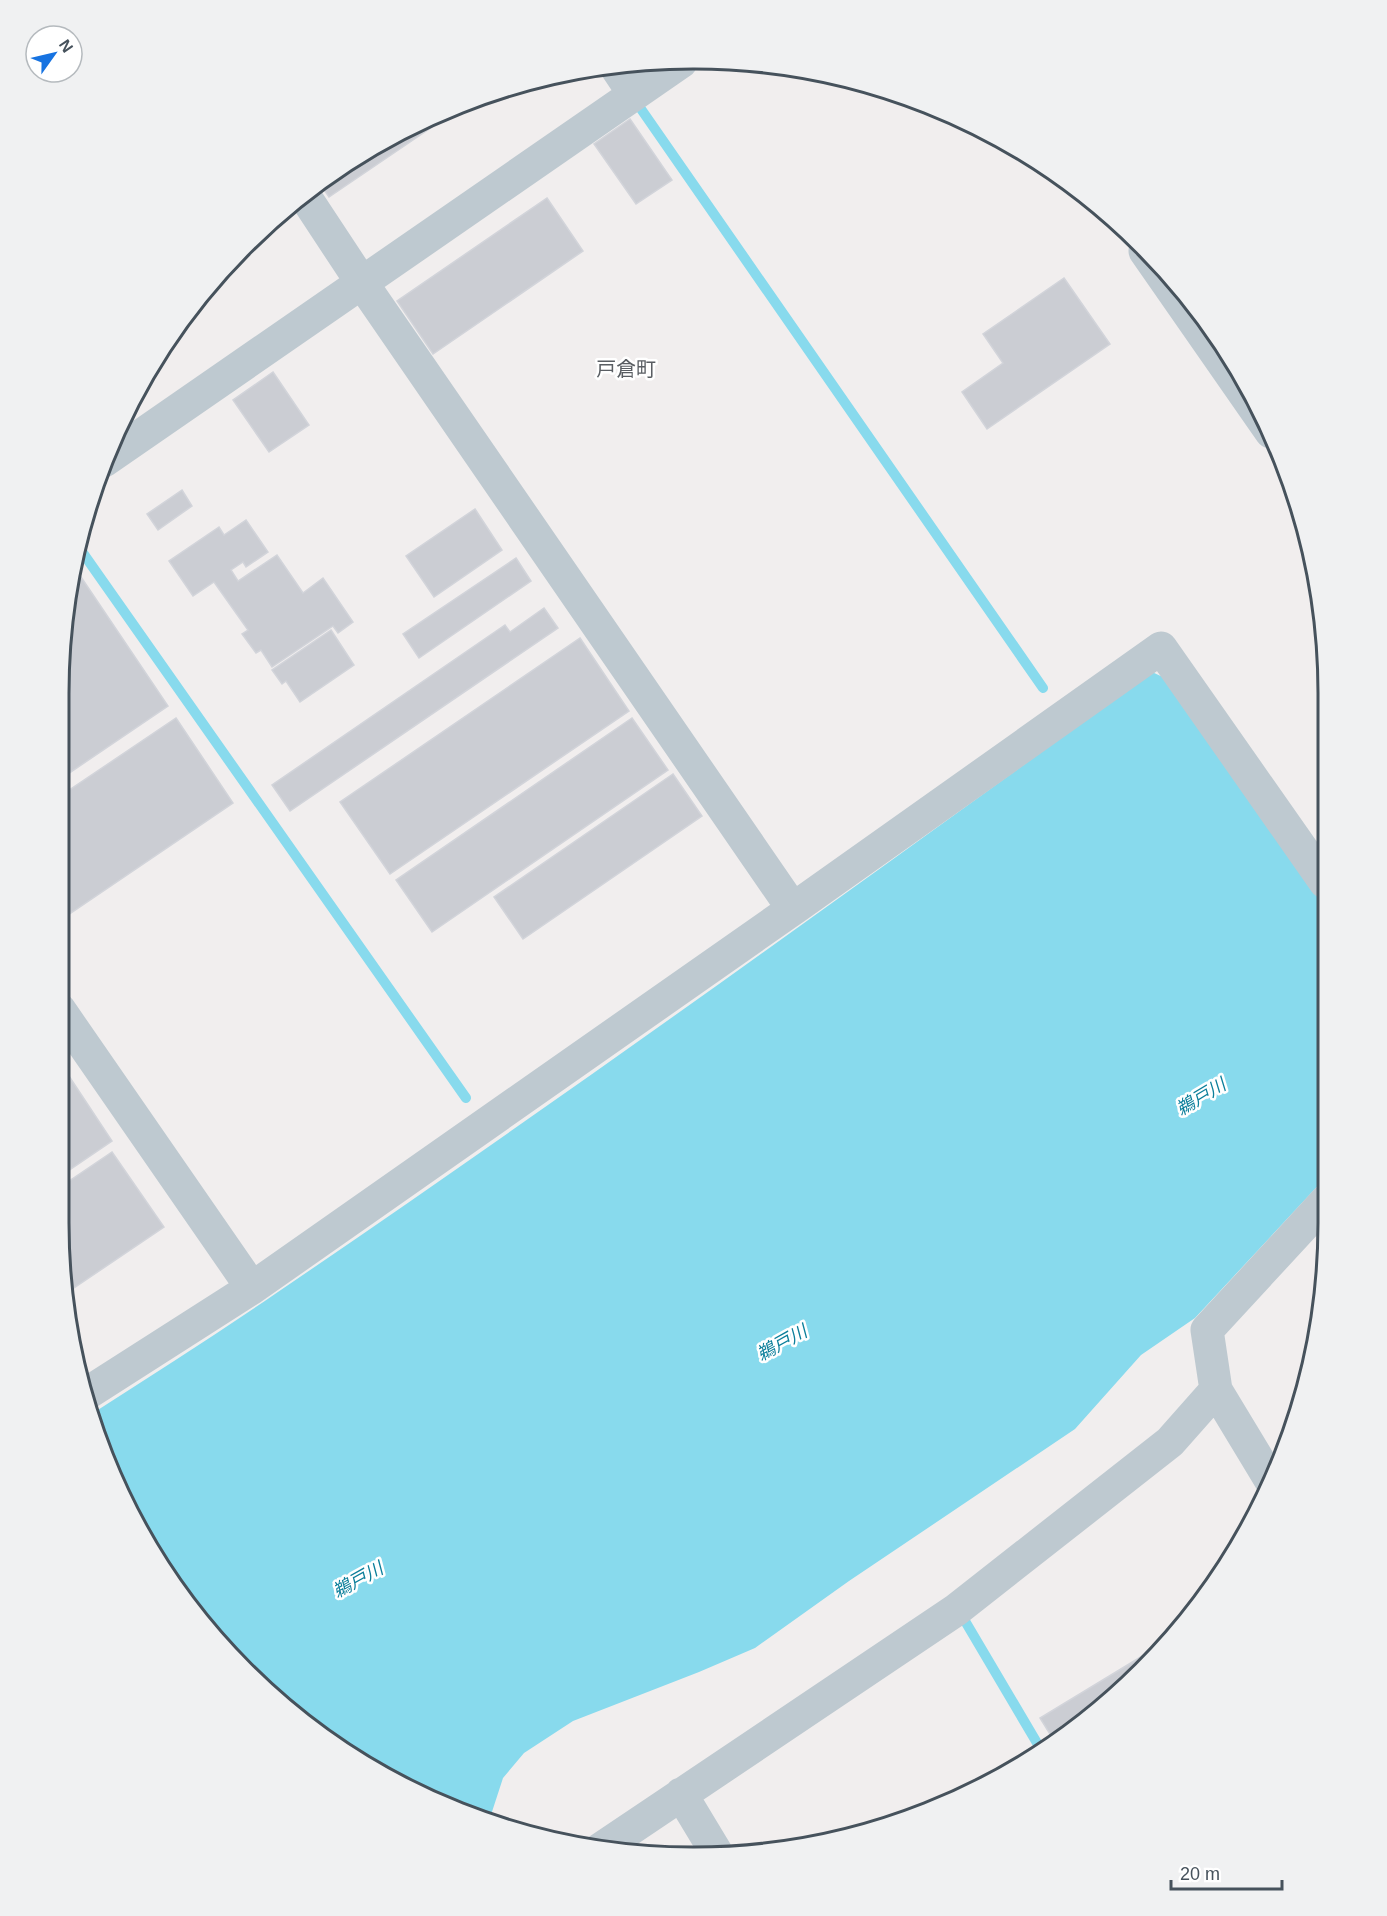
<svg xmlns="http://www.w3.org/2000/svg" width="1387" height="1916" font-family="Helvetica,'Noto Sans JP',sans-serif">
	<rect width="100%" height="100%" fill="#f1eeee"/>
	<path fill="#88daed" d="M1152,672L1165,678L1325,901L1327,1176L1195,1318L1141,1355L1075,1429L849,1581L755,1648L699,1672L573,1721L524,1753L503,1778L489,1821L413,1792L275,1700L165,1575L107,1466L90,1415C152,1375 214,1336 275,1294C572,1092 862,882 1152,672Z"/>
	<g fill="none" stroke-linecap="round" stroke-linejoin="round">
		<path stroke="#88daed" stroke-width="10" d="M641,109L1043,688
			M95,490L97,489
			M78,546L466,1098
			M965,1621L1040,1748"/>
	</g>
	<path fill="#cbcdd3" stroke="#d2d4da" stroke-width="1.5" d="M469,102L329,197L320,184L376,143Z
		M630,119L672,180L636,204L594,144Z
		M547,198L583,251L433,354L397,301Z
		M270,221L274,227L255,239L253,237Z
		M252,239L255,243L233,258Z
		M1064,278L1110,344L987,429L962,392L1003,363L983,334Z
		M273,372L309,425L269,452L233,400Z
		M182,490L192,506L158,530L147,514Z
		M475,509L502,550L434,597L406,556Z
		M246,520L268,552L246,567L243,562L231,570L238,581L277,555L303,593L323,578L353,622L338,633L333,626L272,667L261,650L256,653L242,634L248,630L214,582L193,596L169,561L219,527L224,535Z
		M516,558L531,581L419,658L403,634Z
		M81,577L168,706L59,780V693L69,585Z
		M544,608L558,628L290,811L272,785L505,625L510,632Z
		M331,630L354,665L300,702L286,681L282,684L272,670Z
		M580,638L629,711L390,874L340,802Z
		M176,718L233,803L59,921V797Z
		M632,718L668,770L432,932L396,880Z
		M673,774L702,816L523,939L494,897Z
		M59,1061L112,1141L59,1177Z
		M112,1152L164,1227L68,1292L59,1222V1188Z
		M1167,1641L1112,1700L1053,1739L1040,1718Z"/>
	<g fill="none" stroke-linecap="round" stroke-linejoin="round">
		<path stroke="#bec9d0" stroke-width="33" d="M614,64L634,94
			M1145,251L1271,432
			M104,461L681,62
			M793,909L1161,648L1325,882
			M59,1009L252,1288
			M83,1396L252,1288L793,909L362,283L304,195
			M1271,1481L1216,1390L1207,1330L1327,1200
			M681,1794L716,1852
			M599,1850L956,1610L1170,1442L1216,1390"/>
	</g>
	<g text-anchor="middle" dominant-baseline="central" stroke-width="5" stroke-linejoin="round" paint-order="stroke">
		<g font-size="18" font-style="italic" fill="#0c7f9b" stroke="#fff">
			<text transform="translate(1201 1097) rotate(-31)">鵜戸川</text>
			<text transform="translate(782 1343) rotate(-29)">鵜戸川</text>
			<text transform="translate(358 1580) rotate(-29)">鵜戸川</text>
		</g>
		<g font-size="20" fill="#5a5e63" stroke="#fff">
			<text x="626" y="369">戸倉町</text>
		</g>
	</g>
	<path d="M0 0H1387V1916H0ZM693 69H694A624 624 0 0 1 1318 693V1223A624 624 0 0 1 694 1847H693A624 624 0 0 1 69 1223V693A624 624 0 0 1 693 69Z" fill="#f0f1f2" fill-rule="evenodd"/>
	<path fill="none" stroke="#46525c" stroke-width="3" d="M693 69H694A624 624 0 0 1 1318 693V1223A624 624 0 0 1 694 1847H693A624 624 0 0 1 69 1223V693A624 624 0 0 1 693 69Z"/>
	<g transform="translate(54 54) rotate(56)"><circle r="28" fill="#ffffff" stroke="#b5babe" stroke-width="1.5"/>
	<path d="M0-4.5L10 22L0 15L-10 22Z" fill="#1773e1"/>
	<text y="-9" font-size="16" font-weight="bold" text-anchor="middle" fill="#46525c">N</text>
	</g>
	<path d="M1171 1880v9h111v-9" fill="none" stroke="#46525c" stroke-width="3"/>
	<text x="1180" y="1880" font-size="18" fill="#46525c" stroke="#ffffff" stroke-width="4.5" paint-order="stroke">20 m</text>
</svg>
